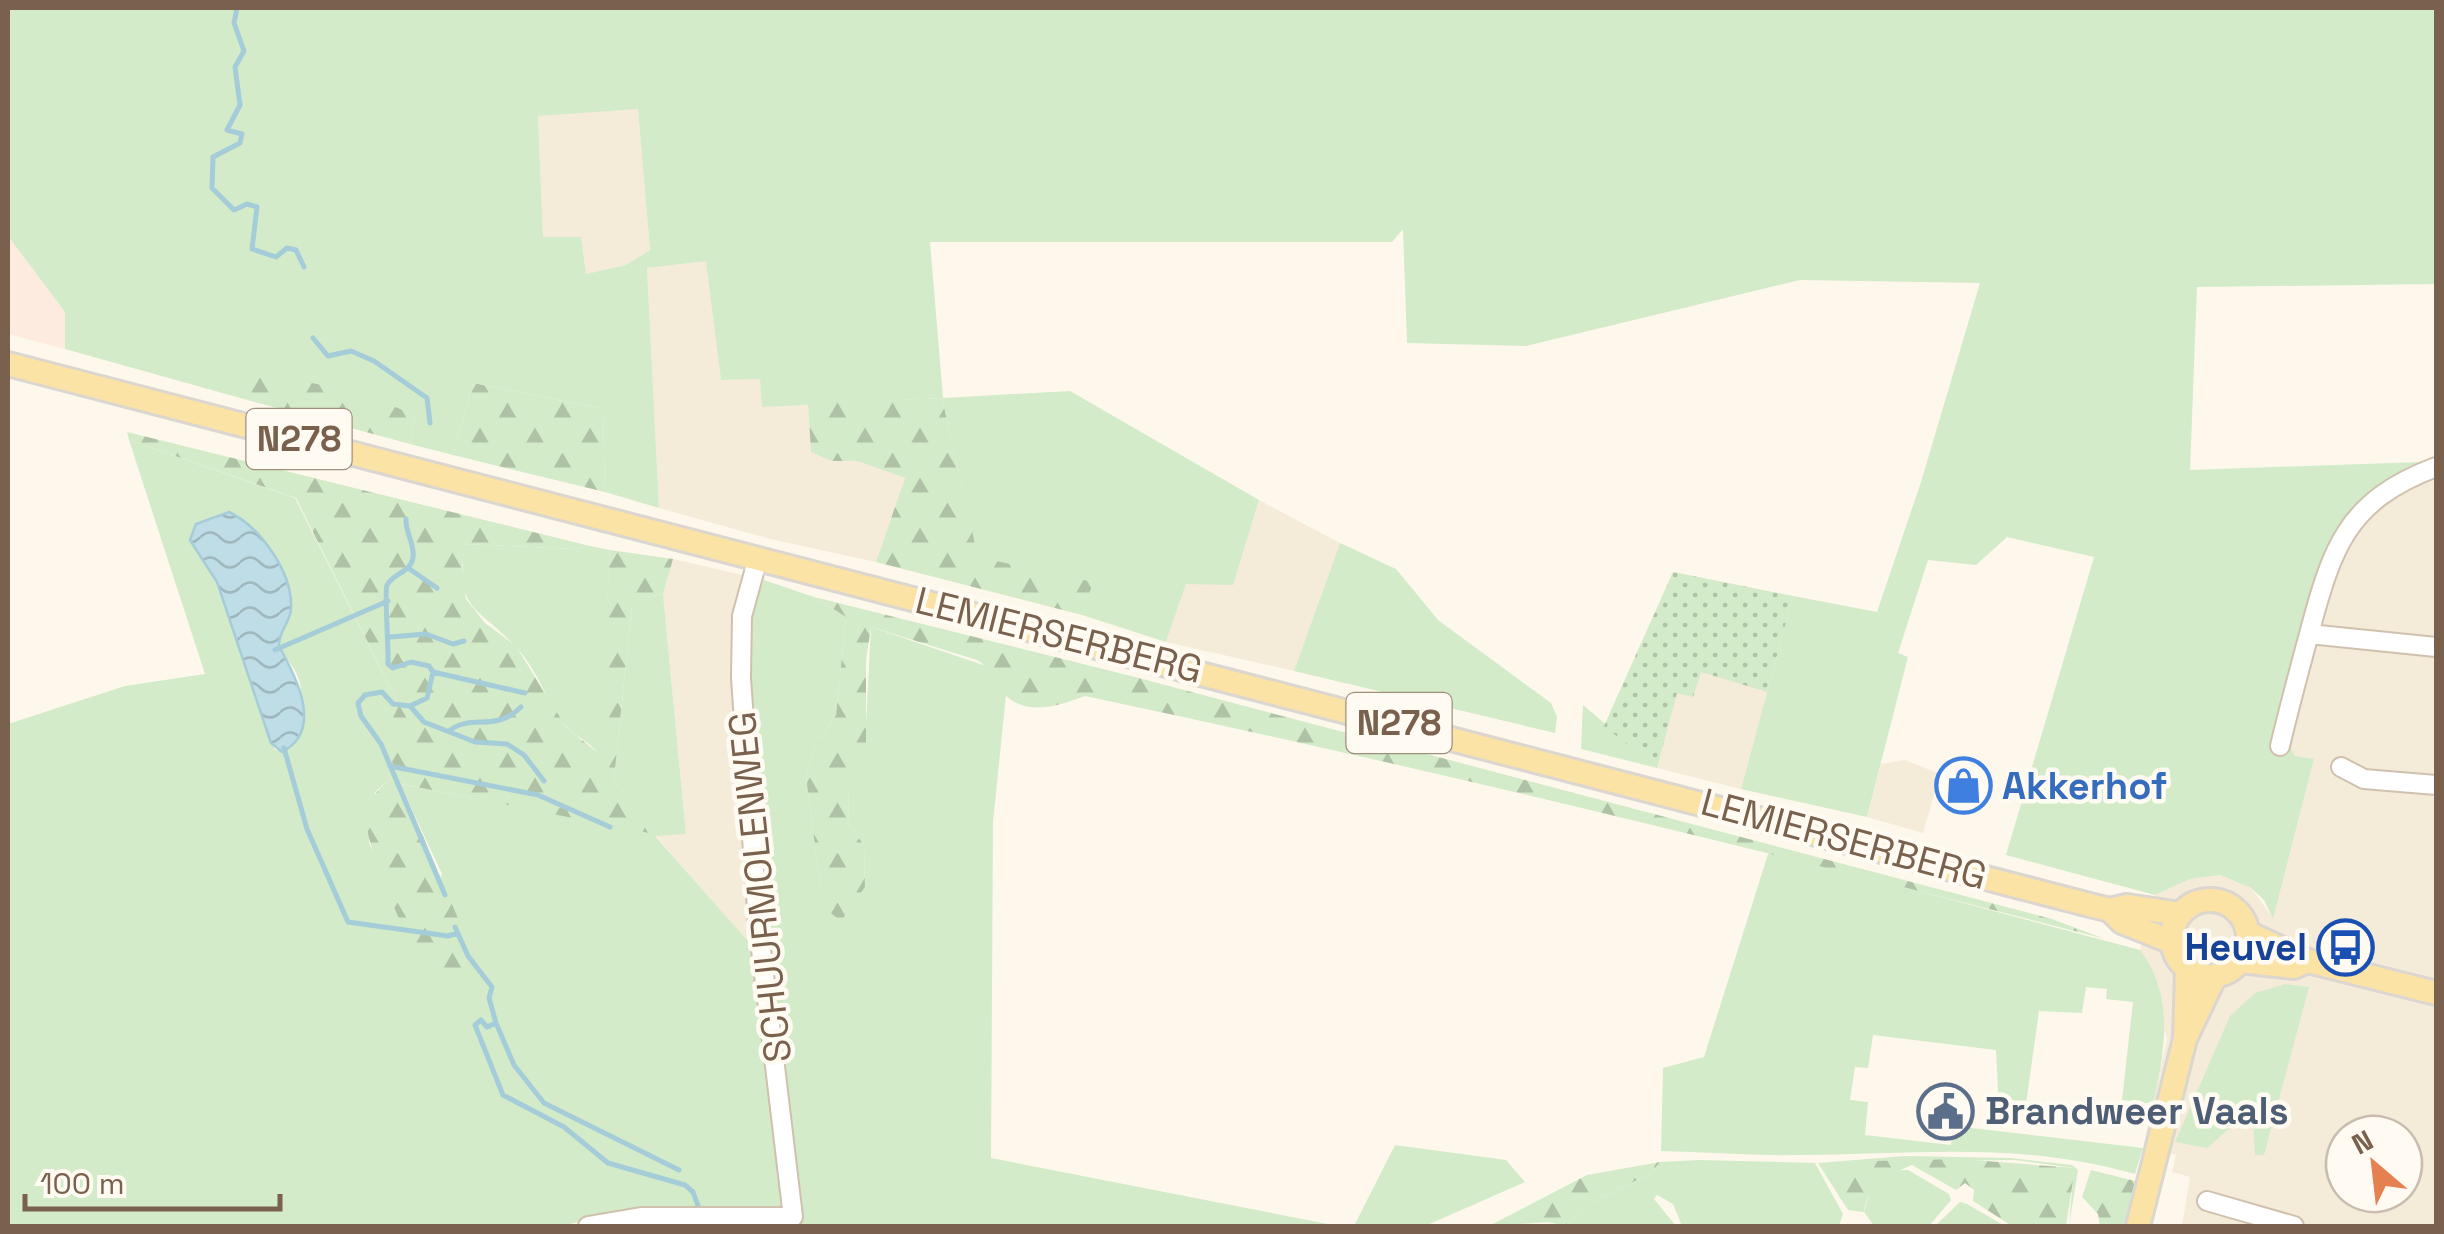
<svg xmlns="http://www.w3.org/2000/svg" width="2444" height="1234" font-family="'Space Grotesk',sans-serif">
	<defs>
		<pattern id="forest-firs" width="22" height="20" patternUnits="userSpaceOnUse" patternTransform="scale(2.5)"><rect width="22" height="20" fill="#d3ebc8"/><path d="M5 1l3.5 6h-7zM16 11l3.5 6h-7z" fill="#b0c2a5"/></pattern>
		<pattern id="garden-dots" width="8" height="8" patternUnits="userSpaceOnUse" patternTransform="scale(2.5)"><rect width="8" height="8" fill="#d3ebc8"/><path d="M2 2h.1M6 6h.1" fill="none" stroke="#b0c2a5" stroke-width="1.8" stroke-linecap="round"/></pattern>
		<pattern id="water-waves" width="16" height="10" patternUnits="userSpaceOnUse" patternTransform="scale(2.5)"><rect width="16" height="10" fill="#bedde7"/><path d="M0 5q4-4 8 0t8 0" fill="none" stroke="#9fb7bd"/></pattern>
	</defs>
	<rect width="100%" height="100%" fill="#fdf8eb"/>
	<path fill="#f5ebd9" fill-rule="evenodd" d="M638,109L650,250L626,265L586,274L581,238H543L538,115Z
		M707,260L721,380L760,378L763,407L808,404L811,452L831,461H857L905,478L876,562L770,539L659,508L647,268Z
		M2436,457V1226H2182L2190,1177L2172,1172L2176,1155L2143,1148L2167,1039L2140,950L2155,895L2189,879L2220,875L2251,888L2273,918L2314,759L2295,756L2279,725L2313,588L2326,552L2345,524L2397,476ZM2344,1134H2404V1194H2344Z
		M1259,500L1340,543L1294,671L1166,642L1186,584H1233Z
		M673,559L764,580L752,611L763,959L654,834L686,833L663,594Z
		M1673,572L1793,596L1741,789L1657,768L1605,726Z
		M1905,760L1940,774L1923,833L1867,817L1881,764Z"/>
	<path fill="#fdebdf" d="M8,236L65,312V349L8,334Z"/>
	<path fill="#d3ebc8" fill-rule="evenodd" d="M8,8H2436V284L2197,287L2190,470L2420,462C2311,525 2305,613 2279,725L2295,756L2314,759L2273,919L2264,900L2251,888L2220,875L2190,879L2155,895L2006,855L2094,557L2007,537L1976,565L1928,560L1898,653L1908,657L1867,817L1741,789L1793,596L1877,612L1921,482L1980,283L1800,280L1526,346L1407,343L1403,229L1392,242H930L943,398L1070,391L1259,500L1233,585L1186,584L1166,642L1082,615L1092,582L978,558L942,398L762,407L760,379L721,380L706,261L647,268L659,508L605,492L603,409L473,383L453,455L410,444L415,415L241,373L233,396L65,349V312L8,236ZM638,109L650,250L626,265L586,274L581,237H543L538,116Z
		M129,440L295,498L399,705L385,737L396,774L375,792L369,842L410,941L442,874L400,784L653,833L614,779L632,605L639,598L663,594L686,834L655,836L762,957L747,652L752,611L764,580L814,597L846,617L836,715L814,748L806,777L823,906L840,920L865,887L864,845L848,824L849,789L866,725L871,627L989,667L1006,695L993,822L991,1158L1338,1226H873L706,1221V1226H635L698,1220L638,1208L561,1226H8V724L125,686L205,674ZM210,566L287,623C268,655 293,655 300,683C304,700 292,731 289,749L275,750Z
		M1340,543L1396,569L1438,620L1551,703L1557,717L1555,733L1294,671Z
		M464,544L573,549L590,546L610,550L599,755C590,741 575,737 565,725C546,701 537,668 515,646C475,603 457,614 464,544Z
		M1583,705L1657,768L1581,749Z
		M1769,851L2140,950C2175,996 2165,1051 2153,1104L2122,1100L2133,1002L2106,999L2107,989L2086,987L2082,1013L2039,1011L2024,1118L1999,1111L1996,1050L1873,1035L1868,1068L1855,1067L1850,1100L1868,1102L1865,1135L1951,1145L1954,1126L2143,1148L2135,1174C2019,1141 1918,1154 1800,1155C1753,1156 1707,1152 1661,1151L1663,1068L1704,1057Z
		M2285,984L2309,987L2264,1155H2255L2253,1119L2231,1127L2207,1148L2175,1142L2230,1016L2255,993Z
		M1395,1145L1506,1160L1525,1182L1425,1226H1354Z
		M1905,1156L2011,1158L2072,1165L2078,1170L2069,1226L2074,1168L2015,1160L1836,1162L1848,1210L1818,1163Z
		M1700,1160L1815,1163L1843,1214L1839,1226H1682L1673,1204L1657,1195L1654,1199L1676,1226H1566L1593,1202L1651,1173L1660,1162Z
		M1908,1170L1949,1194L1951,1200L1929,1226H1874L1864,1212L1870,1191L1889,1171Z
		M1960,1202L1967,1204L2005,1226H1935Z"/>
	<path fill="url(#forest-firs)" d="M240,373C302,378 358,391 415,415L410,444L233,396Z
		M473,383L603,409L605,492L453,455Z
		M942,398L978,557L1093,582L1082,615L876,562L905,478L857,461H831L811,452L808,404Z
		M127,432L590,546L573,549L465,544L462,567L466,599L485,623L516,646L566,727L598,753L610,550L673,559L663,594L639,598L632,605L614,779L654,834L401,784L468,942L474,968L469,989C451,984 435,979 423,963C407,943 359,832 366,810C371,794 385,784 396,774L384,737L399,705L296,498L129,440Z
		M814,597L1135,677L2052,919L2105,939C1767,851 1427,768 1085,696C1059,706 1023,718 1002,691C992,678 991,668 977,660L871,627L866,660V753L849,789L848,824L864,845L865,887L841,921L823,907L806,777L814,748L836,715L846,617Z
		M1960,1159L2075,1168L2066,1226H2012L1973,1201L1974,1190L1965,1183L1956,1190L1912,1165C1890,1175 1868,1181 1864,1212L1848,1210L1835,1162Z
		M1660,1162L1651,1173L1593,1202L1566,1226L1548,1222L1489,1226L1587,1175Z
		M2091,1170L2135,1181L2124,1226H2100L2098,1214L2082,1197Z"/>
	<path fill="url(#garden-dots)" d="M1673,572L1793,596L1767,692L1701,672L1693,697L1677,693L1657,768L1604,726Z"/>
	<path fill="url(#water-waves)" stroke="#a5ccd9" stroke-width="2.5" d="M229,512C260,527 293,572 291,609C290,623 278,632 279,646C295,675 325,730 282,752L271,743L217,582L190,540L196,524Z"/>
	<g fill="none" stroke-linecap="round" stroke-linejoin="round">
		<path stroke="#a5ccd9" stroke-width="5" d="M237,8L234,23L244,51L235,67L240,105L227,130L242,134L240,143L213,157L212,188L234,210L247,204L257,207L252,249L276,257L287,248L296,250L304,267
			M313,338L328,356L351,351L374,361L427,398L430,423
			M406,519C405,532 415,544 413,558C410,573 393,573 387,585C384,592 389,650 388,664L393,668L411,662L429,666L433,672L427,698L410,706L393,704L382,692L365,695L358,703L361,716L381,744L445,895
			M408,568L437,588
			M390,637L426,634L453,644L464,641
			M275,650L388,601
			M433,672L525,693
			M410,706L424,722L475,742L507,744L524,755L544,781
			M449,731C472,713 495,733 521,707
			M284,748L307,829L348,922L448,936L458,933
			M390,766L538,795L610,827
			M455,927L468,956L492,987L489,998L496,1023L487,1027L481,1020L475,1025L503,1095L564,1127L608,1163L685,1185L693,1192L700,1211
			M496,1023L514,1065L544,1103L679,1170"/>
		<defs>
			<path id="minor" d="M2309,634L2436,647
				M2280,746C2289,708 2299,671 2309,634C2332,548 2346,501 2436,467
				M2341,767L2364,779L2436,785
				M2207,1201L2294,1226
				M588,1226L641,1217H793L758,924L741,678L742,616L758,558"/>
			<path id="major" d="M8,364L2082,903L2110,910L2127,906L2180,914
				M2172 938a38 38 0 1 1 76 0a38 38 0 1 1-76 0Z
				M2110,910L2122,922L2172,942
				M2248,933L2308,961L2436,993
				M2240,961L2294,967L2308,961
				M2185,1039L2187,969
				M2138,1226L2185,1039L2215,976"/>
		</defs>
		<use href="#minor" stroke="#d0c1af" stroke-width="22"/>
		<use href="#major" stroke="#dcd6d1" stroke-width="28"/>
		<use href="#minor" stroke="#fff" stroke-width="18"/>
		<use href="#major" stroke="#fae3a5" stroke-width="22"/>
	</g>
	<defs>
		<symbol id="shop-ring" viewBox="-11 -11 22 22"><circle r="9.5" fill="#fffbf2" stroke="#3f7fe0" stroke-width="1.5"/><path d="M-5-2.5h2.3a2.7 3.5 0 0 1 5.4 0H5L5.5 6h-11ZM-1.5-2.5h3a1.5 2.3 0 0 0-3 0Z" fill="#3f7fe0"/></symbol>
		<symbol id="bus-ring" viewBox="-11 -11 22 22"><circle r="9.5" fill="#fffbf2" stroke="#1a4fb4" stroke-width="1.5"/><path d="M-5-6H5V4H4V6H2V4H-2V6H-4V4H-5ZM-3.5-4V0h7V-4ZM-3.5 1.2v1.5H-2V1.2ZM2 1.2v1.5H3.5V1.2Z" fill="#1a4fb4"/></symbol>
		<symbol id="civic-ring" viewBox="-11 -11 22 22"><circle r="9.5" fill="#fffbf2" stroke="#5c6f8a" stroke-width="1.5"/><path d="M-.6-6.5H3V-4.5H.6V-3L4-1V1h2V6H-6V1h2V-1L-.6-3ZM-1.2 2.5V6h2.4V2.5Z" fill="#5c6f8a"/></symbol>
	</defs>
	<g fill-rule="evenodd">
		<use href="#shop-ring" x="1932" y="754" width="63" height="63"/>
		<use href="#bus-ring" x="2314" y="916" width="63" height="63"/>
		<use href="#civic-ring" x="1914" y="1080" width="63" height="63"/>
	</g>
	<g text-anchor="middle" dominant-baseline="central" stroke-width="9" stroke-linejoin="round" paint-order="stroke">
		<g fill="#fffbf2" stroke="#a18f7e" stroke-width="2.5">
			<rect x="246.5" y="409" width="105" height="60" rx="8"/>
			<rect x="1346.5" y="693" width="105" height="60" rx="8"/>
		</g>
		<g font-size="35" font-weight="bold" fill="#79614d">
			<text x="299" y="439">N278</text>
			<text x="1399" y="723">N278</text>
		</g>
		<g font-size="38" fill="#79614d" stroke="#fffbf2">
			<text transform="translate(1059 635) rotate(14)">LEMIERSERBERG</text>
			<text transform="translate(1844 839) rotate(15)">LEMIERSERBERG</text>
			<text transform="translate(760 887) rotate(-96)">SCHUURMOLENWEG</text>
		</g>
		<g font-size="38" font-weight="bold" fill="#366cbe" stroke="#fffbf2" text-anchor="start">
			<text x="2002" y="786">Akkerhof</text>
		</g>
		<g font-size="38" font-weight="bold" fill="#164399" stroke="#fffbf2" text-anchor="end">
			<text x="2307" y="947">Heuvel</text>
		</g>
		<g font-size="38" font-weight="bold" fill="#4e5e75" stroke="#fffbf2" text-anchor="start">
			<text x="1985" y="1111">Brandweer Vaals</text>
		</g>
	</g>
	<rect width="2444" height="1234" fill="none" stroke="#79614d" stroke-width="20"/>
	<g transform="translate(2374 1164) rotate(332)"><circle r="48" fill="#fffbf2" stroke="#c9bdb0" stroke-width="2.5"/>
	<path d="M0-8L18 38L0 25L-18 38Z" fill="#e58151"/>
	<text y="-15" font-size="28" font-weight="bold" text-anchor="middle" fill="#79614d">N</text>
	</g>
	<path d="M25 1194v15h255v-15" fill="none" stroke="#79614d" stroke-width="5"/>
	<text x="40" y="1194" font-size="30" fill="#79614d" stroke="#fffbf2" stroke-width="8" paint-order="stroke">100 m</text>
</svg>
